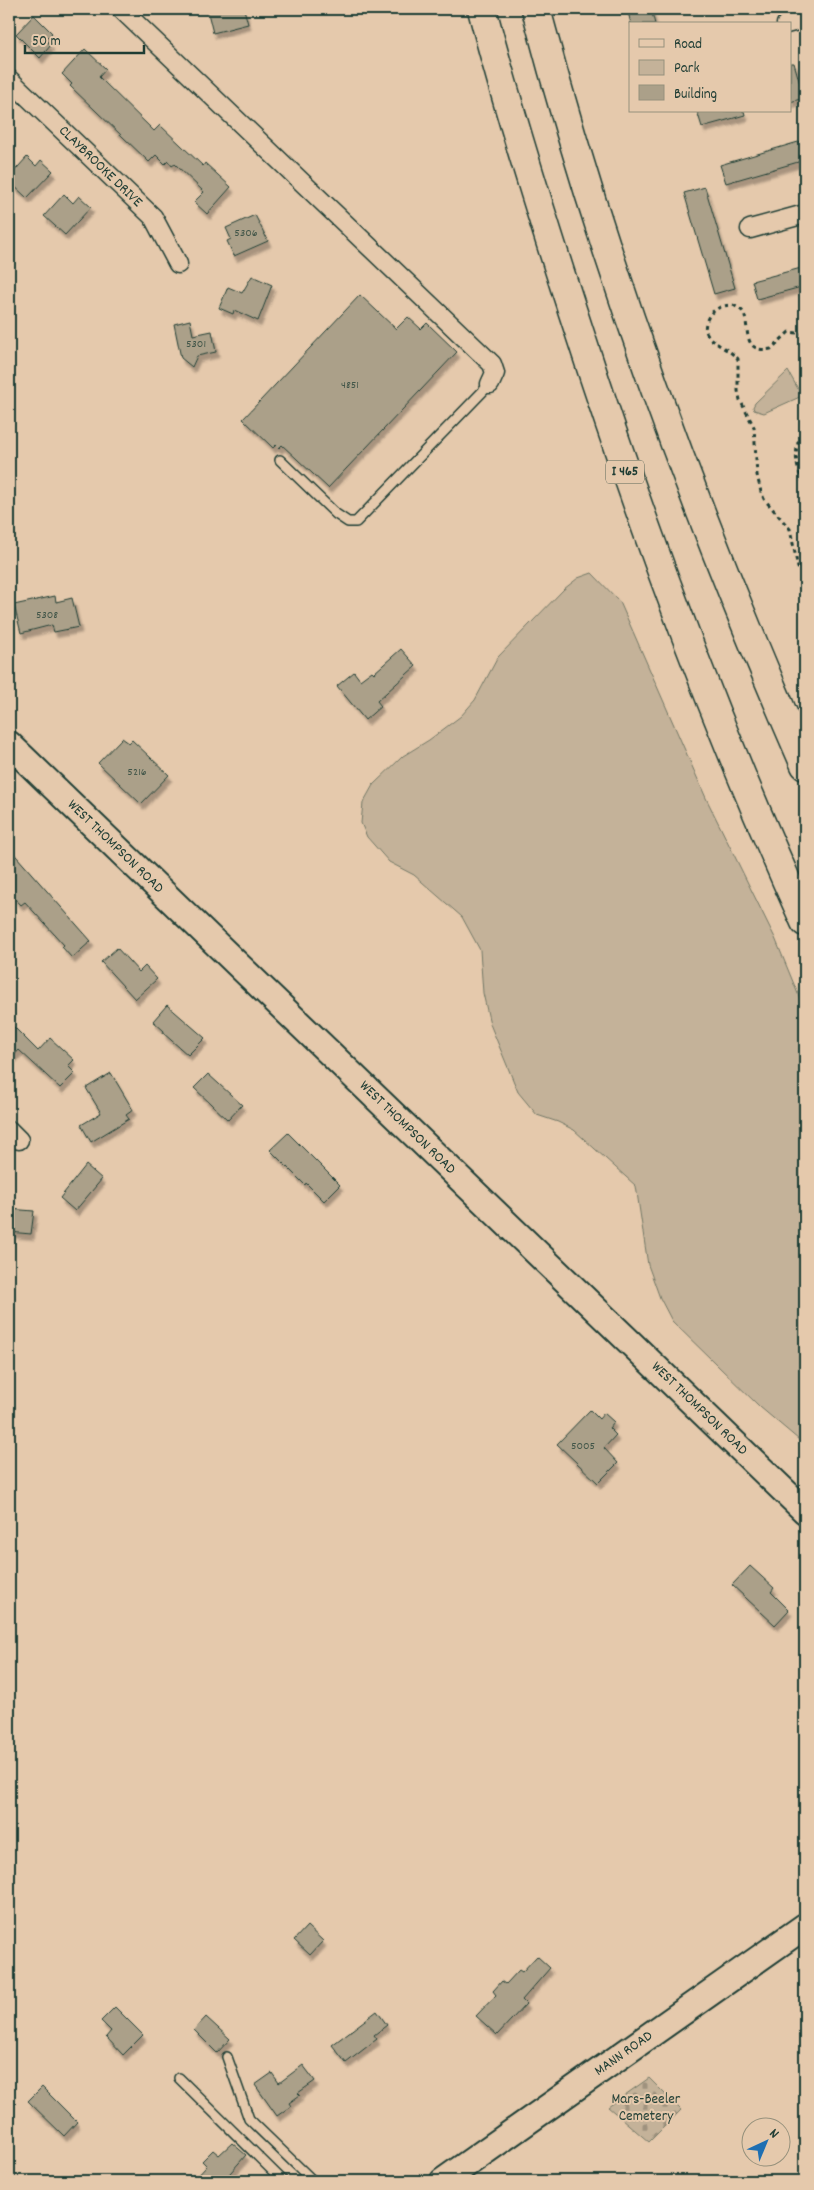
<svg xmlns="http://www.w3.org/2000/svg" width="814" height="2190" font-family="Dekko,sans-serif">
	<defs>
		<pattern id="cemetery-stones" width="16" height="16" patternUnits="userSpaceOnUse" patternTransform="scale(1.25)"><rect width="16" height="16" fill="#c4b299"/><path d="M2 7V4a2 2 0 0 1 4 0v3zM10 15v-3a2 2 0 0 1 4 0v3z" fill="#9f927e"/></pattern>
		<filter id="shadow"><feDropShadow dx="3" dy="5.5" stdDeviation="1" flood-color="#0004"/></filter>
	</defs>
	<rect width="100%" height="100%" fill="#e5c9ac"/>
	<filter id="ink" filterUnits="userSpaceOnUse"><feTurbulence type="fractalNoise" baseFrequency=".02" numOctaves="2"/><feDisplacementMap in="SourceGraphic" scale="10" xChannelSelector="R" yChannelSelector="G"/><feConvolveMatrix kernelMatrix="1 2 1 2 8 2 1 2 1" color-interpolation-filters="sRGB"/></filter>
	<g filter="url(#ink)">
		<path fill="#c4b299" stroke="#727866" d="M788,371L802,396L764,413L754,410L753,407L755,403Z
			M592,573L620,602L706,798L775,938L805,1011V1445L760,1407L672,1321L660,1298L648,1265L636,1186L574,1130L558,1122L537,1115L518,1092L490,1024L483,993L480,950L462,917L414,875L389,862L367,837L361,823L363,803L373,785L403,756L429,740L461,716L475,700L498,657L564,589L578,578Z"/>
		<path fill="url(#cemetery-stones)" stroke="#727866" d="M649,2078L681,2110L649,2142L608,2107Z"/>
		<path fill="#aba089" stroke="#1f3d34" filter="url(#shadow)" d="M207,9H244L248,24L213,33Z
			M638,9H651L655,24H631L628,12Z
			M34,15L52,33L45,40L51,45L40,58L16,34Z
			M85,49L106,69L99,77L154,131L160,125L203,166L205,163L231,187L207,214L194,202L204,192L175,164L172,166L168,161L165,164L156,155L149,162L70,86L72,84L62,74Z
			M790,63H794L804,98L790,102Z
			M697,111H744L745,115L702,127Z
			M805,140V160L726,183L720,165Z
			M27,157L36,166L41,160L53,171L27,198L9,181V177Z
			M705,187L735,288L714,294L684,193Z
			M64,194L73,203L79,196L91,207L65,235L44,216Z
			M255,215L268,241L234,256L227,241L231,239L226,228Z
			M805,267V286L757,299L752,281Z
			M252,276L272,285L258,321L234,310L233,314L219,308L228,287L242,293Z
			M360,295L396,329L408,317L421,329L427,323L457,352L328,488L282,445L279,448L276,445L273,448L243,419Z
			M190,320L193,335L212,331L216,352L197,356L192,367L181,358L174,324Z
			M55,596L56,602L72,598L79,627L54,632L52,625L21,633L14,605Z
			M401,649L416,666L377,701L381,706L365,720L337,686L354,672L360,680L372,671L374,673Z
			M122,738L129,743L132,740L169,775L141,804L98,763Z
			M9,848L91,941L72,958L62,947L64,945L25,902L21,905L9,892Z
			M117,948L139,972L145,966L157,979L135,999L101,962Z
			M167,1005L205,1038L188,1055L163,1033L164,1031L153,1021Z
			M9,1022L38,1051L50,1038L74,1060L68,1066L75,1073L60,1088L19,1050L9,1061Z
			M111,1073L133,1110L126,1115L129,1119L91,1142L81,1125L101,1113L86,1088Z
			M208,1074L242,1105L228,1120L194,1088Z
			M288,1133L340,1185L324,1201L306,1183L305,1185L270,1150Z
			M86,1165L102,1179L75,1211L60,1198Z
			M9,1209L34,1211L31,1234L9,1232Z
			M590,1410L599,1419L604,1413L614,1422L609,1428L616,1435L604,1448L618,1463L598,1483L557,1444Z
			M750,1566L774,1588L771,1592L789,1610L775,1625L732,1585Z
			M307,1926L323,1941L310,1955L294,1940Z
			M537,1956L550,1968L522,2000L526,2004L497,2035L476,2016L496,1995L493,1991L502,1981L506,1984L519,1970L522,1972Z
			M115,2007L143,2035L123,2055L106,2037L111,2031L101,2021Z
			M377,2011L387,2025L374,2035L377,2039L346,2063L332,2045Z
			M206,2017L230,2039L217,2053L194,2030Z
			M303,2065L315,2081L298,2093L300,2095L289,2103L291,2106L277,2116L255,2085L272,2073L279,2083Z
			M42,2087L77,2122L64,2136L28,2101Z
			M232,2143L246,2155L223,2181H193L207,2166L202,2161L213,2150L219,2155Z"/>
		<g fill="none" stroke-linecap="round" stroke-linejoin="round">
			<defs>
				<path id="lane" d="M280,460L336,514L348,522H356L490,384
					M227,2057L249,2119L313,2181
					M179,2078L283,2181"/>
				<path id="street" d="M121,9L492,364L495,373L490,384
					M786,24L805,19
					M9,79L153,217L178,264
					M750,229L805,214
					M9,1130L19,1140"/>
				<path id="secondary" d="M9,744L805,1511
					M443,2181L805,1926"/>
				<path id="highway" d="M482,9C510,117 544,224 579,331C644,532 717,729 805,922
					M536,9C604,267 698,520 805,765"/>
			</defs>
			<use href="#lane" stroke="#1f3d34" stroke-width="12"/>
			<use href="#street" stroke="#1f3d34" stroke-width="21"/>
			<use href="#secondary" stroke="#1f3d34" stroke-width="29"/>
			<use href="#highway" stroke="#1f3d34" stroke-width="31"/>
			<path stroke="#1f3d34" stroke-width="3" stroke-dasharray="4 4" stroke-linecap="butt" d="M805,334L789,332L771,349C740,354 751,326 743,312C741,309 737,307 733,305C724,305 714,308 709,316C695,340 726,345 738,359V391L740,400L754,427L757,475L761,492L764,499L790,529L798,568L805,572
				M805,426C794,444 793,466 805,484"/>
			<use href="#lane" stroke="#e5c9ac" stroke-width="9"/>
			<use href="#street" stroke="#e5c9ac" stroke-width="18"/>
			<use href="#secondary" stroke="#e5c9ac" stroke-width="25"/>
			<use href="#highway" stroke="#e5c9ac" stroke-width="28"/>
		</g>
	</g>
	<g text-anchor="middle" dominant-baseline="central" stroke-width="4" stroke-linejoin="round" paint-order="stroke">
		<g font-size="12" fill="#425649">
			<text x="246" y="233">5306</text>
			<text x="196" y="344">5301</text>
			<text x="350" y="385">4851</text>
			<text x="47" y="615">5308</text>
			<text x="137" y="772">5216</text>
			<text x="583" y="1446">5005</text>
		</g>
		<rect fill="#e5c9ac" stroke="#5a6758" stroke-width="1" x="606" y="460.5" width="38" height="23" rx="4"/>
		<g font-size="14" font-weight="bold" fill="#1f3d34">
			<text x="625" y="472">I 465</text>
		</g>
		<g font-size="15" fill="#1f3d34" stroke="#e5c9ac">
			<text transform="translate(100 167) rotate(44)">CLAYBROOKE DRIVE</text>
			<text transform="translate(115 847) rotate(44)">WEST THOMPSON ROAD</text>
			<text transform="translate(407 1128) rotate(44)">WEST THOMPSON ROAD</text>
			<text transform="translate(699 1409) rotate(44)">WEST THOMPSON ROAD</text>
			<text transform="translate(624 2054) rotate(-35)">MANN ROAD</text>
		</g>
		<g font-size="15" fill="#274339" stroke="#e5c9ac">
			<text x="646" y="2100">Mars-Beeler<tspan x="646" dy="17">Cemetery</tspan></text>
		</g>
	</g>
	<rect width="814" height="2190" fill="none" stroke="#e5c9ac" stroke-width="30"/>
	<rect x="15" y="15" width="784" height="2160" fill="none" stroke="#1f3d34" stroke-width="2" filter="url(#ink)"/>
	<rect x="629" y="22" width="162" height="90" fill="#e5c9ac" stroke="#96917c"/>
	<rect x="639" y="39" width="25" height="8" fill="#e5c9ac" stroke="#96917c"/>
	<text x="674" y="48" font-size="15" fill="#1f3d34">Road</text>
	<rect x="639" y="60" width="25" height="15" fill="#c4b299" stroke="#96917c"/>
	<text x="674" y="72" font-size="15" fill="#1f3d34">Park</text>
	<rect x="639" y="85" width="25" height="15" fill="#aba089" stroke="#96917c"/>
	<text x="674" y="98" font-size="15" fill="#1f3d34">Building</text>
	<g transform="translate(766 2142) rotate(44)"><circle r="24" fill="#e5c9ac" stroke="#96917c"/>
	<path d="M0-4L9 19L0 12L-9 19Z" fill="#1f6fb2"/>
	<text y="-8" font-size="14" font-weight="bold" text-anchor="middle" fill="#1f3d34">N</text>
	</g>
	<path d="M25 45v8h119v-8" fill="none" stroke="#1f3d34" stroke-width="2.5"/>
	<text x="32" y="45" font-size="15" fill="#1f3d34" stroke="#e5c9ac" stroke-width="4" paint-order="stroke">50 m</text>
</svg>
